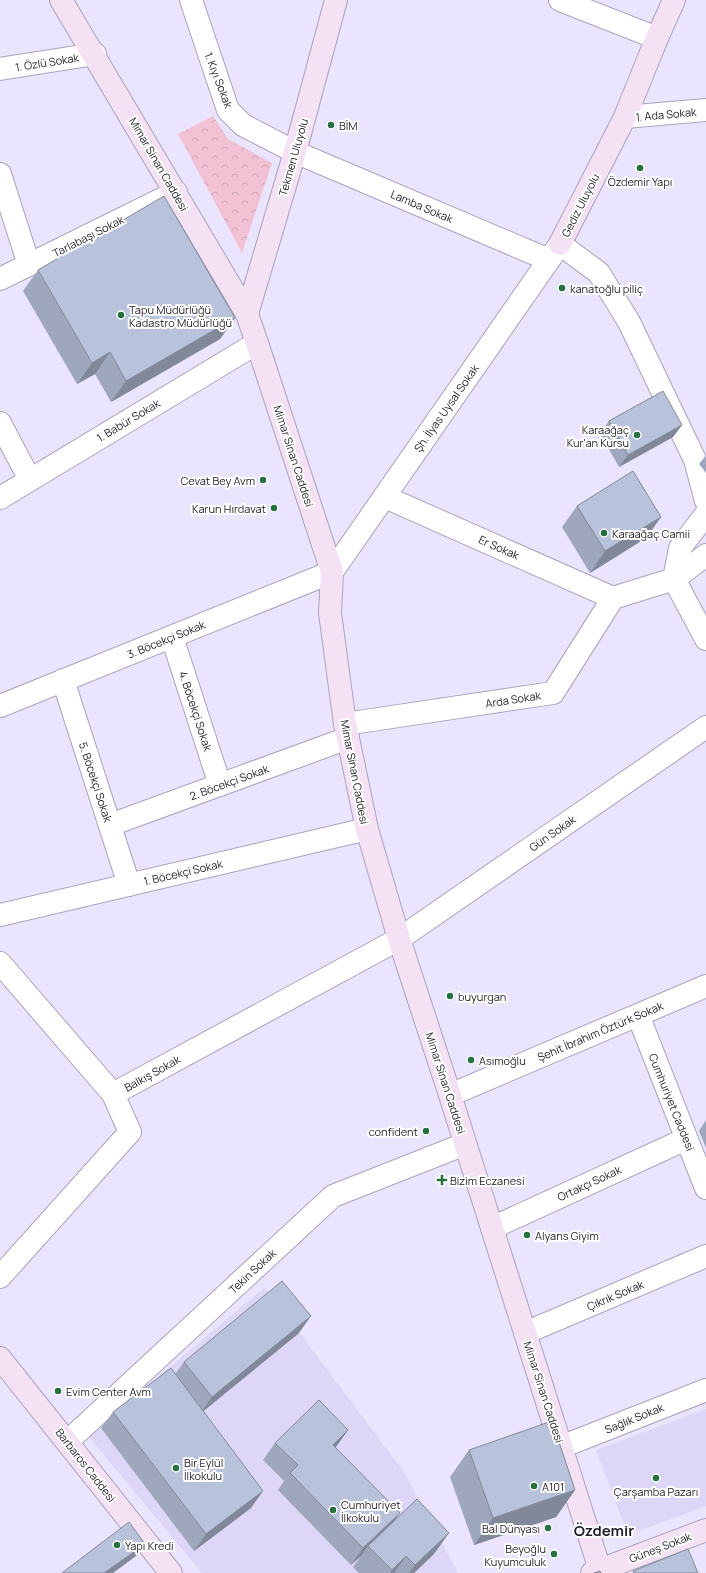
<svg xmlns="http://www.w3.org/2000/svg" width="706" height="1573" font-family="Manrope,sans-serif">
	<defs>
		<pattern id="park-crowns" width="20" height="18" patternUnits="userSpaceOnUse"><rect width="20" height="18" fill="#f2c2d4"/><path d="M2 6a3 3 0 1 1 6 0M12 15a3 3 0 1 1 6 0" fill="none" stroke="#cfa6b6"/></pattern>
	</defs>
	<rect width="100%" height="100%" fill="#eae4fe"/>
	<path fill="#ded6f7" d="M265,1287L406,1475L458,1573H202L88,1436Z
		M706,1409V1506L628,1535L596,1450Z"/>
	<path fill="url(#park-crowns)" d="M213,116L228,139L272,163L242,253L178,134Z"/>
	<g fill="none" stroke-linecap="round" stroke-linejoin="round">
		<defs>
			<path id="street" d="M191,0L228,110L243,125L295,152L549,260
				M560,0L657,38
				M0,69L95,54
				M625,117L706,110
				M0,174L29,265
				M0,279L176,192
				M0,423L30,480
				M385,497L613,598
				M0,498L257,343
				M706,514L680,548L674,579L706,639
				M172,637L220,785
				M63,680L129,885
				M0,706L332,572L560,244L599,273L629,322L695,460L706,501
				M345,724L553,693L613,598L674,579L706,555
				M110,825L348,738
				M0,915L367,829
				M0,963L113,1094
				M638,1015L706,1188
				M450,1095L706,986
				M492,1228L686,1139
				M0,1277L130,1132L113,1094L399,939L706,727
				M525,1333L706,1256
				M67,1442L333,1196L465,1144
				M561,1447L706,1390"/>
			<path id="secondary" d="M61,0L247,314L257,343L332,572L330,613L345,724L367,829L399,939L450,1095L600,1570
				M560,244L625,117L657,38L674,0
				M247,314L295,152L336,0
				M0,1358L171,1573
				M592,1573L706,1530"/>
		</defs>
		<use href="#street" stroke="#a9a3bb" stroke-width="24"/>
		<use href="#secondary" stroke="#a9a3bb" stroke-width="24"/>
		<use href="#street" stroke="#fff" stroke-width="22"/>
		<use href="#secondary" stroke="#f4e2f4" stroke-width="22"/>
	</g>
	<path fill="#9ea7bb" d="M38,270L235,318L220,339L111,402L95,374L77,384L23,291Z
		M609,421L682,425L673,437L619,467L600,433Z
		M706,455V473L699,464Z
		M577,506L661,517L646,538L590,573L562,527Z
		M706,1120V1148L699,1131Z
		M299,1333L203,1411L251,1508L194,1551L101,1428L113,1412L175,1374L184,1362Z
		M348,1430L335,1448L395,1520L434,1554L414,1573H359L353,1567L361,1556L351,1565L278,1490L284,1481L263,1460L275,1443Z
		M469,1450L575,1490L556,1517L474,1545L450,1477Z"/>
	<path fill="#818899" d="M235,318L220,339L111,402L126,381Z
		M110,352L95,374L77,384L92,363Z
		M682,425L673,437L619,467L628,455Z
		M661,517L646,538L590,573L605,551Z
		M311,1316L299,1333L200,1414L212,1397Z
		M348,1430L336,1447L321,1462L333,1445Z
		M575,1490L556,1517L474,1545L493,1518Z
		M263,1491L251,1508L194,1551L206,1534Z
		M400,1513L388,1530L368,1546L361,1556L351,1565L363,1548Z
		M449,1533L434,1554L414,1573H409L415,1565Z
		M145,1544L136,1556L113,1573H104Z
		M406,1556L394,1573H390L392,1570Z"/>
	<path fill="#b8c2da" stroke="#818899" d="M164,196L235,318L126,381L110,352L92,363L38,270Z
		M663,391L682,425L628,455L609,421Z
		M633,471L661,517L605,551L577,506Z
		M282,1281L311,1316L212,1397L184,1362Z
		M171,1368L263,1491L206,1534L113,1412Z
		M319,1400L348,1430L333,1445L400,1513L363,1548L290,1473L298,1465L275,1443Z
		M552,1421L575,1490L493,1518L469,1450Z
		M417,1499L449,1533L415,1565L406,1556L392,1570L368,1546Z
		M129,1522L145,1544L104,1573H62Z
		M688,1549L698,1573H634L633,1571Z
		M600,1571L601,1573H594Z"/>
	<g fill="#26713f" stroke="#fff" stroke-width="1.5">
		<circle cx="331" cy="125" r="4"/>
		<circle cx="640" cy="168" r="4"/>
		<circle cx="562" cy="288" r="4"/>
		<circle cx="121" cy="315" r="4"/>
		<circle cx="637" cy="435" r="4"/>
		<circle cx="263" cy="480" r="4"/>
		<circle cx="274" cy="508" r="4"/>
		<circle cx="604" cy="533" r="4"/>
		<circle cx="450" cy="996" r="4"/>
		<circle cx="471" cy="1060" r="4"/>
		<circle cx="426" cy="1131" r="4"/>
		<path d="M440 1174h4v4h4v4h-4v4h-4v-4h-4v-4h4z"/>
		<circle cx="527" cy="1235" r="4"/>
		<circle cx="58" cy="1391" r="4"/>
		<circle cx="176" cy="1468" r="4"/>
		<circle cx="656" cy="1478" r="4"/>
		<circle cx="534" cy="1486" r="4"/>
		<circle cx="333" cy="1510" r="4"/>
		<circle cx="548" cy="1528" r="4"/>
		<circle cx="117" cy="1545" r="4"/>
		<circle cx="554" cy="1554" r="4"/>
	</g>
	<g text-anchor="middle" dominant-baseline="central" stroke-width="4" stroke-linejoin="round" paint-order="stroke">
		<g font-size="11" fill="#211f28" stroke="#fff">
			<text transform="translate(47 62) rotate(-9)">1. Özlü Sokak</text>
			<text transform="translate(219 80) rotate(69)">1. Kıyı Sokak</text>
			<text transform="translate(666 114) rotate(-5)">1. Ada Sokak</text>
			<text transform="translate(293 157) rotate(-74)">Tekmen Uluyolu</text>
			<text transform="translate(159 164) rotate(60)">Mimar Sinan Caddesi</text>
			<text transform="translate(580 205) rotate(-63)">Gediz Uluyolu</text>
			<text transform="translate(422 206) rotate(23)">Lamba Sokak</text>
			<text transform="translate(88 236) rotate(-27)">Tarlabaşı Sokak</text>
			<text transform="translate(446 408) rotate(-55)">Şh. İlyas Uysal Sokak</text>
			<text transform="translate(128 420) rotate(-31)">1. Babür Sokak</text>
			<text transform="translate(294 456) rotate(72)">Mimar Sinan Caddesi</text>
			<text transform="translate(499 547) rotate(24)">Er Sokak</text>
			<text transform="translate(166 639) rotate(-22)">3. Böcekçi Sokak</text>
			<text transform="translate(513 699) rotate(-9)">Arda Sokak</text>
			<text transform="translate(196 711) rotate(72)">4. Böcekçi Sokak</text>
			<text transform="translate(355 772) rotate(79)">Mimar Sinan Caddesi</text>
			<text transform="translate(96 782) rotate(72)">5. Böcekçi Sokak</text>
			<text transform="translate(229 782) rotate(-20)">2. Böcekçi Sokak</text>
			<text transform="translate(552 833) rotate(-35)">Gün Sokak</text>
			<text transform="translate(183 872) rotate(-13)">1. Böcekçi Sokak</text>
			<text transform="translate(600 1031) rotate(-23)">Şehit İbrahim Öztürk Sokak</text>
			<text transform="translate(152 1073) rotate(-29)">Balkış Sokak</text>
			<text transform="translate(446 1083) rotate(72)">Mimar Sinan Caddesi</text>
			<text transform="translate(672 1102) rotate(68)">Cumhuriyet Caddesi</text>
			<text transform="translate(589 1183) rotate(-25)">Ortakçı Sokak</text>
			<text transform="translate(252 1271) rotate(-43)">Tekin Sokak</text>
			<text transform="translate(615 1295) rotate(-23)">Çıkrık Sokak</text>
			<text transform="translate(544 1392) rotate(72)">Mimar Sinan Caddesi</text>
			<text transform="translate(634 1418) rotate(-22)">Sağlık Sokak</text>
			<text transform="translate(86 1465) rotate(52)">Barbaros Caddesi</text>
			<text transform="translate(660 1547) rotate(-21)">Güneş Sokak</text>
		</g>
		<g font-size="11" fill="#211f28" stroke="#fff" text-anchor="start">
			<text x="339" y="125">BİM</text>
			<text x="640" y="181" text-anchor="middle">Özdemir Yapı</text>
			<text x="570" y="288">kanatoğlu piliç</text>
			<text x="129" y="309">Tapu Müdürlüğü<tspan x="129" dy="13">Kadastro Müdürlüğü</tspan></text>
			<text x="629" y="429" text-anchor="end">Karaağaç<tspan x="629" dy="13">Kur'an Kursu</tspan></text>
			<text x="255" y="480" text-anchor="end">Cevat Bey Avm</text>
			<text x="266" y="508" text-anchor="end">Karun Hırdavat</text>
			<text x="612" y="533">Karaağaç Camii</text>
			<text x="458" y="996">buyurgan</text>
			<text x="479" y="1060">Asımoğlu</text>
			<text x="418" y="1131" text-anchor="end">confident</text>
			<text x="450" y="1180">Bizim Eczanesi</text>
			<text x="535" y="1235">Alyans Giyim</text>
			<text x="66" y="1391">Evim Center Avm</text>
			<text x="184" y="1462">Bir Eylül<tspan x="184" dy="13">İlkokulu</tspan></text>
			<text x="542" y="1486">A101</text>
			<text x="656" y="1491" text-anchor="middle">Çarşamba Pazarı</text>
			<text x="341" y="1504">Cumhuriyet<tspan x="341" dy="13">İlkokulu</tspan></text>
			<text x="540" y="1528" text-anchor="end">Bal Dünyası</text>
			<text x="125" y="1545">Yapı Kredi</text>
			<text x="546" y="1548" text-anchor="end">Beyoğlu<tspan x="546" dy="13">Kuyumculuk</tspan></text>
		</g>
		<g font-size="15" font-weight="bold" fill="#211f28" stroke="#fff">
			<text x="604" y="1530">Özdemir</text>
		</g>
	</g>
</svg>
